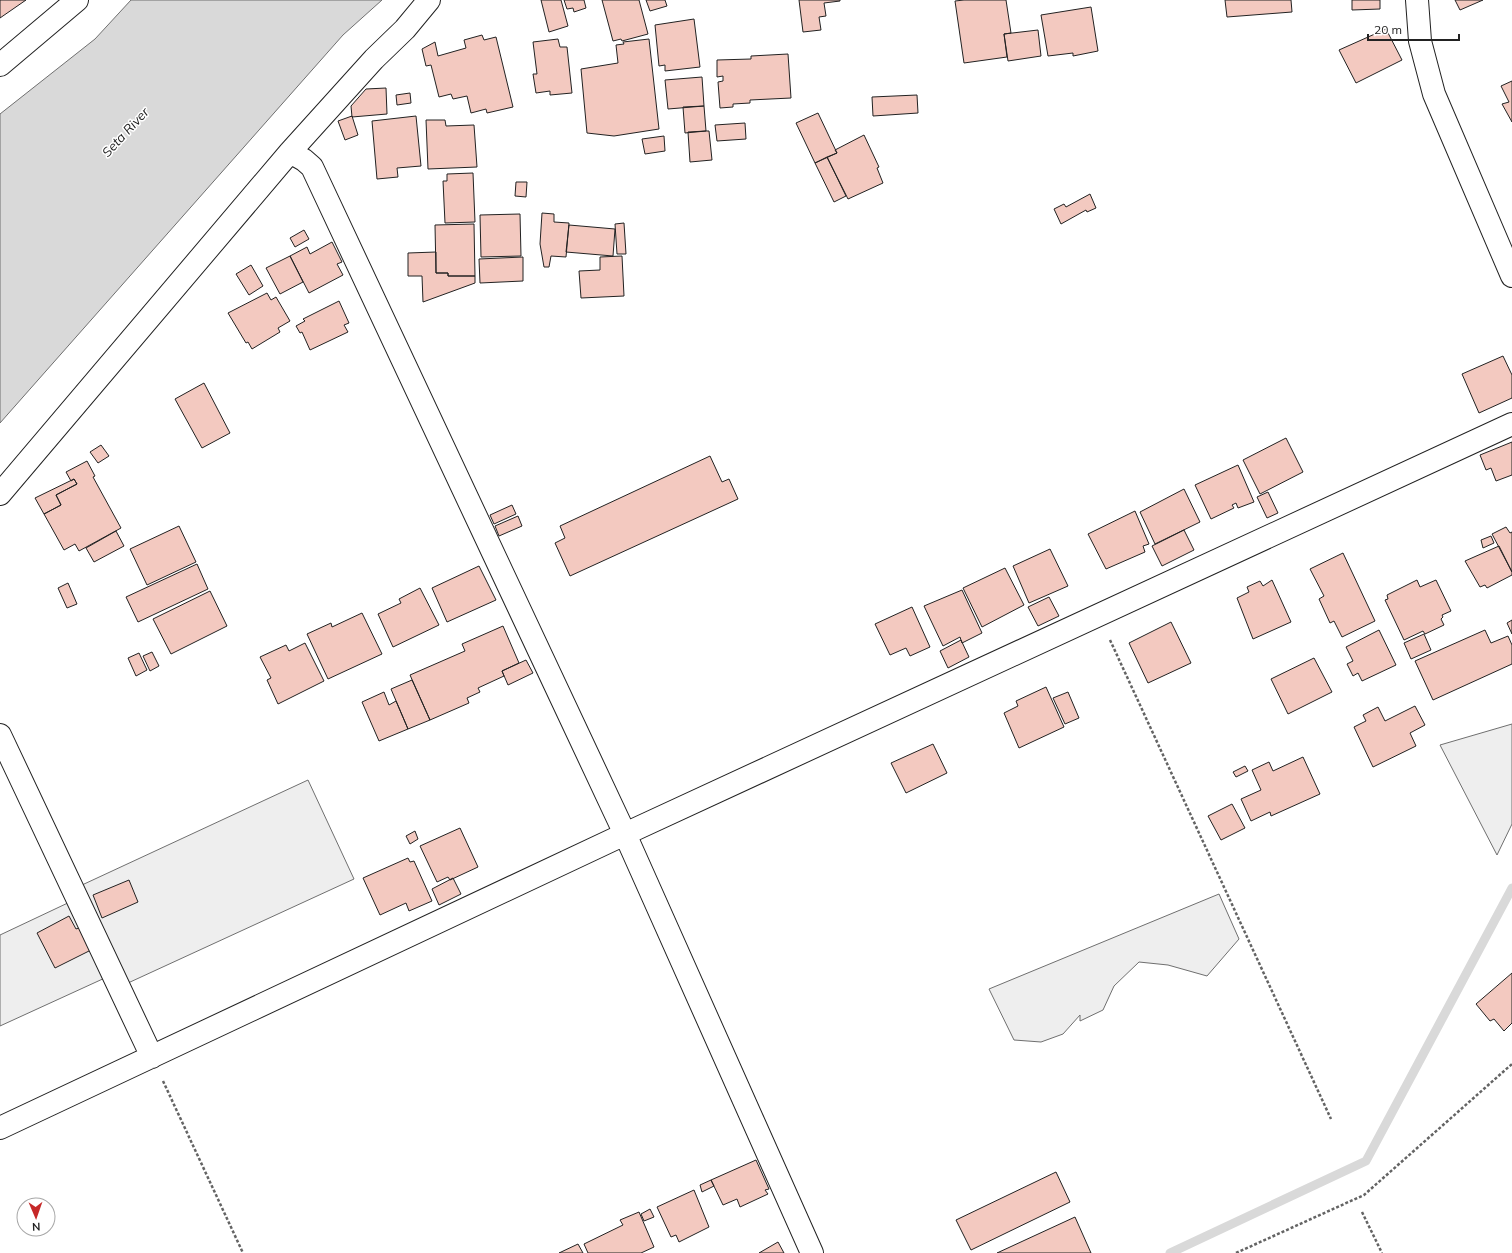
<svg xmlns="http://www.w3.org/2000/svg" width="1512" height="1253" font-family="Mulish,sans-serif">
	<rect width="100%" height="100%" fill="#fff"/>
	<path fill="#eee" stroke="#6f6f6f" d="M1512,724V824L1497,855L1440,745Z
		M308,780L354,879L128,983L82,885Z
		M1219,894L1239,939L1207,976L1168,965L1139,962L1114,986L1103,1010L1080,1021V1015L1063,1034L1041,1042L1014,1040L989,989Z
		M72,901L107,977L0,1026V935Z"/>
	<path fill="#d9d9d9" stroke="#6f6f6f" d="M131,0H382L343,35L0,423V114L95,39Z"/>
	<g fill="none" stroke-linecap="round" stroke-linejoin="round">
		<path stroke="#d9d9d9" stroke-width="9" d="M1170,1253L1366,1161L1512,888"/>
	</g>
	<path fill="#f3c9c0" stroke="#222" d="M0,0H26L0,18Z
		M541,0H561L568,26L549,32Z
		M564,0H584L586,8L574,12L573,8L567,9Z
		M602,0H639L648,34L622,41L621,39L613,41Z
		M646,0H665L667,6L650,11Z
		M799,0H840V1L824,3L826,16L819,17L821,30L803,32Z
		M964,0H1006L1011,33L1004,34L1007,57L964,63L955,1Z
		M1225,0H1291L1292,12L1227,17Z
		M1352,0H1380V9L1352,10Z
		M1455,0H1483L1460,10Z
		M1091,7L1098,51L1073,56V53L1048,56L1041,15Z
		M694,19L700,67L665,71V65L659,66L655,25Z
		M1386,29L1402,60L1356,83L1339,50Z
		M1038,30L1041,56L1008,61L1004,34Z
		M482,35L484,40L496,37L513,107L487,113L486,109L471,113L467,96L453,99L451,94L439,97L431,65L426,66L422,49L435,42L438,56L466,48L464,40Z
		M558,39L560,47H567L572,93L550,95V91L536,93L533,74H537L533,42Z
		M649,39L659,129L614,136L587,133L581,69L618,63L616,45L624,44L623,42Z
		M788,54L791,98L750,100V103L733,104V107L720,108L718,82L723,81V76L717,77V60L751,59V56Z
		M702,77L704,106L668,109L665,80Z
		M1512,81V122L1502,104L1509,102L1501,86Z
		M386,88L387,114L352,117L351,106L366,89Z
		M410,93L411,103L397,105L396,95Z
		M917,95L918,113L873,116L872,97Z
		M704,106L706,131L685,133L683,107Z
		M818,113L837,153L815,163L796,123Z
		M352,116L358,135L345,140L338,121Z
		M416,116L421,166L397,168L398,177L377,179L372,121Z
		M426,120H445L446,126L474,125L477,167L428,169Z
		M745,123L746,139L717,141L715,125Z
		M706,131H709L712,160L690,162L688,132Z
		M864,135L879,167L877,168L883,183L848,199L827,157L837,153L835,150Z
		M664,136L665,151L645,154L642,139Z
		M827,157L846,196L834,202L815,163Z
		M473,173L475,222L445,223L443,181H447V174Z
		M516,182H527L526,197L515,196Z
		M1090,194L1096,208L1087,212L1086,210L1061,224L1054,209L1064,204L1066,207Z
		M542,213L554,214V222L569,223L566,257L551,256L549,267H544L540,244Z
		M520,214L521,256L481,257L480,215Z
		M624,223L626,254H617L615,224Z
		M474,224L475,276H448V273H436L435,225Z
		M569,225L615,229L613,256L566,252Z
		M304,230L309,239L295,247L290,238Z
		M332,242L342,262L337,264L343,275L309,293L290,256L307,247L310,254Z
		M436,252V273H448V276H475V283L423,302L422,276H408V253Z
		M290,256L303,282L280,294L266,268Z
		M622,256L624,296L581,298L579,271L600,270V257Z
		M523,257V281L480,283L479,259Z
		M251,265L263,286L249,295L236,274Z
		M267,293L271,300L276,297L290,321L278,328L280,332L252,349L248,342L246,343L228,313Z
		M339,301L349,323L344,325L348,332L310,350L302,332L300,333L296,326L305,321L303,319Z
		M1503,356L1512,375V398L1479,413L1462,374Z
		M204,383L230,433L202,448L175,399Z
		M1286,438L1303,472L1260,494L1243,460Z
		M1512,442V475L1496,481L1491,468L1486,470L1480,455Z
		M101,445L109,456L98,463L90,452Z
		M710,456L722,482L729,479L738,499L570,576L555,543L565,538L560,526Z
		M87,461L95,476L93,477L121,528L79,551L75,544L64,550L44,514L61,505L56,495L77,484L74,479L71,481L66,472Z
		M1238,465L1254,502L1238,508L1236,503L1232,505L1234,508L1211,519L1195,485Z
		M74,479L77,484L56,495L61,505L44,514L35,498Z
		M1184,489L1200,522L1155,544L1140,512Z
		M1268,492L1278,513L1267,518L1257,497Z
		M512,505L516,514L494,524L490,515Z
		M1135,511L1149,544L1143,546L1145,552L1106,569L1088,534Z
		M518,516L522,526L499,536L495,526Z
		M179,526L196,562L147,585L130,549Z
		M1506,527L1510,533L1512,532V572L1492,534Z
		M1184,530L1194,550L1162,566L1152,546Z
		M116,531L124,546L94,562L86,548Z
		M1491,536L1494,543L1483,548L1481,540Z
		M1499,546L1512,572V575L1487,588L1485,585L1480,587L1465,561Z
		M1050,549L1068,586L1029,603L1013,566Z
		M1343,553L1375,621L1342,637L1334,621L1330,623L1319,599L1324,596L1310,569Z
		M197,564L208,589L138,622L126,597Z
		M479,566L496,600L447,622L432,588Z
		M1005,568L1024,605L982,627L963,588Z
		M1272,580L1291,622L1253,639L1237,598L1249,592L1247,587L1260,581L1263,586Z
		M1417,580L1420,587L1436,580L1451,611L1442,615L1443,617L1441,619L1444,625L1425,634L1423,631L1404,640L1385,600L1388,599L1387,595Z
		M68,583L77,604L67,608L58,588Z
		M420,588L439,625L393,647L378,614L401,603L399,599Z
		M962,590L982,633L962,643L960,637L943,646L924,606Z
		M210,591L227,626L171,654L153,619Z
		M1049,597L1059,616L1038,626L1028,607Z
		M912,607L930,647L910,656L906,648L890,655L875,624Z
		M362,613L382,654L328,679L307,634L331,623L332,627Z
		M1512,620V634L1507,623Z
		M1171,622L1191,663L1148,683L1129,643Z
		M503,626L519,663L502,671L504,676L478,688L480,692L467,698L469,703L430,720L410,675L465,651L462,644Z
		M1379,630L1396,665L1362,681L1358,673L1353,676L1347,664L1353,661L1346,647Z
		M1485,630L1491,643L1508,636L1512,645V664L1433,700L1415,661Z
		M1424,634L1431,650L1411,659L1404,643Z
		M961,640L969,657L948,668L940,651Z
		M305,643L324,681L278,704L267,680L271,678L260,657L286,645L289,651Z
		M152,652L159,666L150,671L143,656Z
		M139,653L147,670L136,676L128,658Z
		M1314,658L1332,692L1288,714L1271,679Z
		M526,660L533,673L508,685L502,671Z
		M412,680L430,720L408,729L391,689Z
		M1046,687L1064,727L1019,748L1004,713L1018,706L1016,701Z
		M384,692L389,705L396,701L408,729L379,741L362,702Z
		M1068,692L1079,718L1065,724L1053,698Z
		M1415,706L1425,725L1410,733L1416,746L1373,767L1354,727L1366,721L1363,715L1378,707L1385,721Z
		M933,744L947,773L906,793L891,763Z
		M1303,757L1320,794L1271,816L1270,812L1251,821L1241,799L1261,790L1252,770L1269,762L1273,771Z
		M1245,766L1248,771L1236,777L1233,772Z
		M1232,804L1245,828L1221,840L1208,816Z
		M460,828L478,867L450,880L448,877L437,882L420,846Z
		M415,831L418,839L410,844L406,836Z
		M408,858L410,862L414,861L432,901L409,911L406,903L380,915L363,878Z
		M453,878L461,894L439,905L432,889Z
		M129,880L138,902L102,918L93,895Z
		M69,916L76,929L81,927L93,949L55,968L37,933Z
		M1512,973V1023L1504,1031L1494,1019L1490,1021L1476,1004Z
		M756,1160L769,1189L765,1190L768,1194L740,1207L737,1199L723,1205L711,1180Z
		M1056,1172L1070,1202L971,1250L956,1220Z
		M711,1180L714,1186L702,1192L700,1185Z
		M694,1190L709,1227L679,1242L676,1235L671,1237L657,1207Z
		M650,1209L654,1217L644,1221L641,1214Z
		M639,1212L654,1247L641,1253H588L584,1244L623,1225L620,1220Z
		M1075,1217L1091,1253H997Z
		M778,1242L784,1253H759Z
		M578,1244L583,1253H559Z"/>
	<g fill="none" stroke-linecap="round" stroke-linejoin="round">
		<defs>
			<path id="street" d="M1417,0L1420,41L1434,94L1512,276
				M0,65L77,0
				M290,152L304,160L312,167L625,834L812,1253
				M0,494L290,152L374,59L405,29L429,0
				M0,735L152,1057
				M0,1128L625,834L1512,424"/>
		</defs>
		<use href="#street" stroke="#222" stroke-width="24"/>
		<path stroke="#646464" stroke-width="2.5" stroke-dasharray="3 2" stroke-linecap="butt" d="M1110,640L1331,1119
			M163,1081L243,1253
			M1362,1212L1382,1253
			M1236,1253L1364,1195L1512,1064"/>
		<use href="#street" stroke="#fff" stroke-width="22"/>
	</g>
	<g text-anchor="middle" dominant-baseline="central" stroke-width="3" stroke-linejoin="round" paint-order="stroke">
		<g font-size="13" font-style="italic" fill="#222" stroke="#fff">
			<text transform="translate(125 132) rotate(-47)">Seta River</text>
		</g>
	</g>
	<g transform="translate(36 1217) rotate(178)"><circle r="19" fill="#ffffff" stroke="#a7a7a7"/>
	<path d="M0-3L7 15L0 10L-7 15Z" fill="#c62828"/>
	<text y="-6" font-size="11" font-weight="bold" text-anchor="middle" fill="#222222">N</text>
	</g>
	<path d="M1368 34v6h91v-6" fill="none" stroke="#222222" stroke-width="2"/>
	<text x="1374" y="34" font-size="12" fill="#222222" stroke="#ffffff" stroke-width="3" paint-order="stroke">20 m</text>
</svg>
